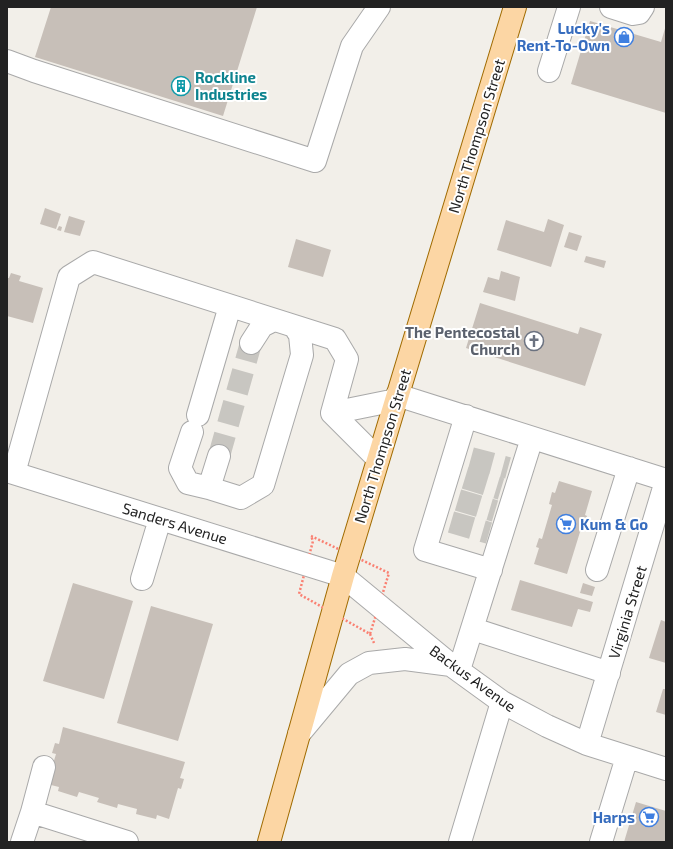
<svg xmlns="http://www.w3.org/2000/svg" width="673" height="849" font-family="'Exo 2',sans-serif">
	<rect width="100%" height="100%" fill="#f2efe9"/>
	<path fill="#c7bfb8" d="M51,7H257L223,116L35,57Z
		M590,21L661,42L666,25V113L571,84Z
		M45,208L61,214L56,229L40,224Z
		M69,216L85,221L80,236L64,232Z
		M548,219L564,225L551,267L497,250L506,220L544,232Z
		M59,226L62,227L61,231L57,230Z
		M569,232L582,236L577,251L564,247Z
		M296,239L331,250L323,277L288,267Z
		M586,256L606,261L604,268L584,262Z
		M501,271L520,277L515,301L483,292L488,277L499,280Z
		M11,273L21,276L19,281L43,288L33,323L7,316V278H9Z
		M480,303L578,334L580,327L602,334L585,386L466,348Z
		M559,481L592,491L585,515L587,516L582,532H580L567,574L534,564L539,548L536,547L539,538L542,539L552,505L549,504L552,492L555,493Z
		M520,580L593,602L590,612L578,609L572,627L511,610Z
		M73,583L133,601L104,699L43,681Z
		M583,583L595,587L592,596L580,593Z
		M151,606L213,624L178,741L117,723Z
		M661,620L666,622V663L649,658Z
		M663,689H666V715L656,712Z
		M63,727L185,762L180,778L184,779L181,789L178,788L169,819L157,815L156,819L136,814L137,809L118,804L117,808L97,802L99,798L79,792L77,797L58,791L59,787L47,784L56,754L52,753L55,743L59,744Z
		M636,802L666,811V842H624Z"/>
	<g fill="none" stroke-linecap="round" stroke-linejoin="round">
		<path stroke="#c8c6c1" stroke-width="22" stroke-dasharray="22 11" stroke-linecap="butt" d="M219,456L251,343
			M471,458L508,468
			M465,478L501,489
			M458,500L495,511
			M451,522L489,533"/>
		<defs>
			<path id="minor" d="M611,7L633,14L639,13L643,7
				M7,61L34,71L315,161L352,46L379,7
				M549,71L569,7
				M251,343L262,326L274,320
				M397,395L666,480
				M332,413L396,400
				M332,413L378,459
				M198,415L230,306
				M466,416L425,550L491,570
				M192,432L180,468L188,483L209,488L219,456
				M7,471L343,576L451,665L502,702L547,726L587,744L666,769
				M14,473L69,277L93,262L335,339L347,359L332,413
				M209,488L241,498L263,485L302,355L300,335L294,326
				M597,570L629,468
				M142,579L160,519
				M473,629L609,673
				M459,670L532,438
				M299,734L349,674L369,663L405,659L451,665
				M587,744L666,481
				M32,812L44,767
				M22,842L32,812L127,842
				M460,842L502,702
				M601,842L627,757"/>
			<path id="major" d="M269,842L343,576L515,7"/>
		</defs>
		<use href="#minor" stroke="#a9a9a9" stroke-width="24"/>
		<use href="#major" stroke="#a06b00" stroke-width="24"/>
		<path stroke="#fa8072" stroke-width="2.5" stroke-dasharray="2 2" stroke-linecap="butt" d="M311,536L389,573L370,634L299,594L313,541Z
			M370,634L374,643"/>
		<use href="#minor" stroke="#fff" stroke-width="22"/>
		<use href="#major" stroke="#fcd6a4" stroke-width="22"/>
	</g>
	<defs>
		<symbol id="shop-ring" viewBox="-11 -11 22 22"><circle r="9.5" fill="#fff" stroke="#3f7fe0" stroke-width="1.5"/><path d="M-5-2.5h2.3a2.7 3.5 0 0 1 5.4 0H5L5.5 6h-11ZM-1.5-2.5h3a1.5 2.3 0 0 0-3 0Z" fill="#3f7fe0"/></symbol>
		<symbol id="building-ring" viewBox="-11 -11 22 22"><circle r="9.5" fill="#fff" stroke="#0f9aa8" stroke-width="1.5"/><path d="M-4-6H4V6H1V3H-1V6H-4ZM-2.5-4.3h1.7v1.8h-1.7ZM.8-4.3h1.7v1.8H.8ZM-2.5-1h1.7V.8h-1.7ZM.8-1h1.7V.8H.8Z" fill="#0f9aa8"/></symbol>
		<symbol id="church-ring" viewBox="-11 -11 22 22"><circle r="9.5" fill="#fff" stroke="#6b7280" stroke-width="1.5"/><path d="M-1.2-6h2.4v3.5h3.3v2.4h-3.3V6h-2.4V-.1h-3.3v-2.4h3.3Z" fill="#6b7280"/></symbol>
		<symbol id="supermarket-ring" viewBox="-11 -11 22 22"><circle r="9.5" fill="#fff" stroke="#3f7fe0" stroke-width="1.5"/><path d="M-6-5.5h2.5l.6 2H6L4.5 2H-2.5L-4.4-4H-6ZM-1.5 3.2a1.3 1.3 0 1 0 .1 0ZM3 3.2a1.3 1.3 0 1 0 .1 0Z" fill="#3f7fe0"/></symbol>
	</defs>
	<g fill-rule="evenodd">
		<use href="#shop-ring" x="613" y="26" width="22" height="22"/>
		<use href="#building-ring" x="170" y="75" width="22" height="22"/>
		<use href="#church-ring" x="523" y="330" width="22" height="22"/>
		<use href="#supermarket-ring" x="555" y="513" width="22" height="22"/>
		<use href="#supermarket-ring" x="638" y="806" width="22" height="22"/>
	</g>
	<g text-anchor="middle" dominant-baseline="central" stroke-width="4" stroke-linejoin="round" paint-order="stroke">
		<g font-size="15" font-weight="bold" fill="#366cbe" stroke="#fff" text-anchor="end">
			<text x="610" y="28">Lucky's<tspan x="610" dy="17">Rent-To-Own</tspan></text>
			<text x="580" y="524" text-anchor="start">Kum &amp; Go</text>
			<text x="635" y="817">Harps</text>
		</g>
		<g font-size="15" font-weight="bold" fill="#0d838f" stroke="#fff" text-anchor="start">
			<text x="195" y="77">Rockline<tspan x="195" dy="17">Industries</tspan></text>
		</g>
		<g font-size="15" fill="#222" stroke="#fff">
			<text transform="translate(476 136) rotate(-73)">North Thompson Street</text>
			<text transform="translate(382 446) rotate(-73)">North Thompson Street</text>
			<text transform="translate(175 523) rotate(17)">Sanders Avenue</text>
			<text transform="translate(627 612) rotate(-73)">Virginia Street</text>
			<text transform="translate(473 678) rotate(36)">Backus Avenue</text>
		</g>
		<g font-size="15" font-weight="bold" fill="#5b616d" stroke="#fff" text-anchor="end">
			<text x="520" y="332">The Pentecostal<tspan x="520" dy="17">Church</tspan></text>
		</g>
	</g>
	<rect width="673" height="849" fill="none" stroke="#222222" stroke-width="16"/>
</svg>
